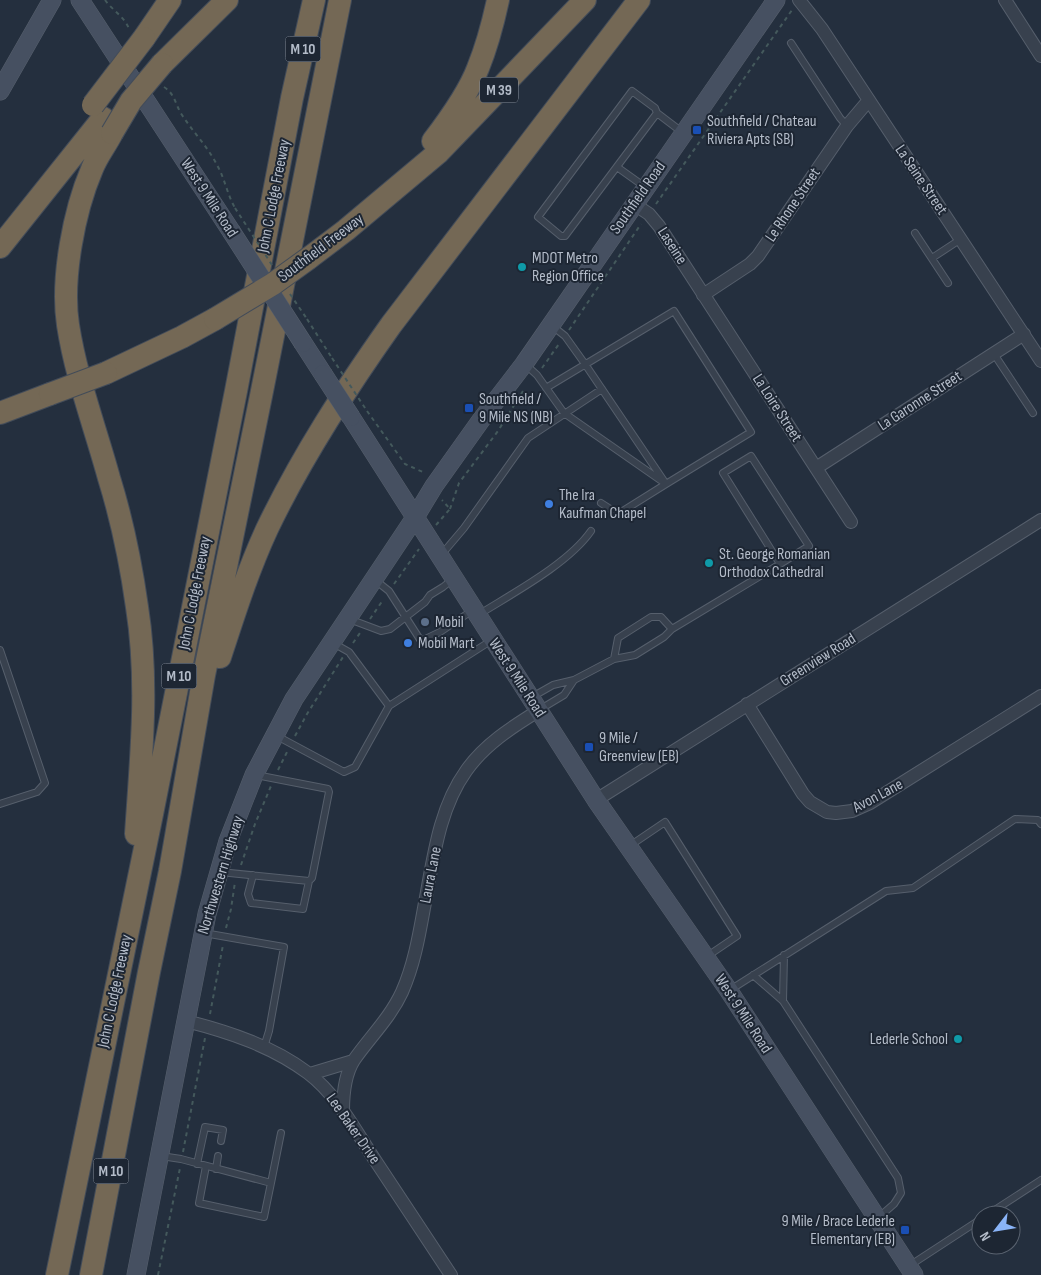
<svg xmlns="http://www.w3.org/2000/svg" width="1041" height="1275" font-family="'Sofia Sans Condensed',sans-serif">
	<rect width="100%" height="100%" fill="#242f3e"/>
	<g fill="none" stroke-linecap="round" stroke-linejoin="round">
		<defs>
			<path id="lane" d="M791,43L840,118L847,126
				M657,113L655,108L632,91L538,217L561,236H565L657,113L682,132
				M617,167L645,187
				M915,233L948,283
				M932,258L961,239
				M551,325L565,336L585,364L666,484L618,514L601,503
				M994,354L1033,413
				M526,365L537,375L564,413L666,484L751,432L674,311L546,388
				M442,554L464,528L528,438L602,389
				M375,580L389,591L421,641L440,632L473,610
				M478,615C513,593 568,564 591,531
				M349,619L381,631L390,629L425,602L430,595L443,587L453,579
				M333,643L349,652L389,706
				M0,650L45,783L37,792L0,804
				M614,659L618,638L651,617H661L672,629
				M574,680L614,659L635,655L664,637L672,629L780,564L723,473L751,456L809,546L780,564
				M532,697L553,685L574,680L564,695L539,710
				M275,735L344,772L355,767L389,706L492,640
				M631,845L665,822L737,936L706,957
				M220,872L309,881L312,878L329,792L328,789L256,775
				M253,875L248,894L251,903L303,909L309,881
				M204,933L284,947L269,1031L264,1047
				M753,975L783,1001L898,1178L901,1193L894,1204L879,1217
				M730,990L886,891L913,888L1015,819L1038,820L1041,824
				M783,1001L784,955
				M161,1156L181,1159L271,1183L281,1133
				M197,1164L205,1127L223,1130L221,1141
				M206,1166L199,1203L264,1217L271,1183
				M216,1169L218,1156
				M987,1215L1041,1180
				M909,1266L981,1219"/>
			<path id="street" d="M799,0L822,29L1041,361
				M1005,0L1041,56
				M634,204L649,214L659,226L851,522
				M703,295L750,264L758,256L847,126L869,100
				M816,468L1024,334
				M747,704L803,794L810,802L827,812L836,813L852,811L870,803L1041,696
				M596,800L1041,520
				M186,1021C229,1032 272,1046 308,1073C336,1094 354,1128 373,1157C399,1196 425,1236 451,1275
				M310,1074L353,1061
				M343,1111C343,1094 345,1074 354,1060C370,1037 390,1018 402,992C414,965 419,936 424,908C433,862 438,810 466,771C484,745 512,727 538,711"/>
			<path id="secondary" d="M80,0L231,231
				M0,91L52,0
				M303,343L323,374
				M351,417L596,800L729,991L914,1275
				M136,1275L207,914L228,841L254,775L294,699L414,519L434,486L481,420L524,364L776,0"/>
			<path id="highway" d="M144,38L170,0
				M162,64L227,0
				M112,133C106,145 97,156 92,169C74,211 61,279 68,325C76,377 95,427 109,478C122,520 131,564 137,607C149,683 141,758 136,834
				M433,141C449,120 469,92 478,68C487,46 493,23 498,0
				M0,247L103,118
				M309,258L346,230L439,152L585,0
				M106,373L182,337L215,319
				M0,413L50,394
				M220,657C234,614 248,570 267,529C302,456 345,390 391,325L639,0
				M57,1275L152,814L236,391L292,98L314,0
				M91,1275L149,972L170,871L204,675L261,396L340,0"/>
		</defs>
		<use href="#lane" stroke="#565f6c" stroke-width="8"/>
		<use href="#street" stroke="#565f6c" stroke-width="14"/>
		<use href="#secondary" stroke="#565f6c" stroke-width="19"/>
		<use href="#highway" stroke="#434c59" stroke-width="24"/>
		<path stroke="#44595c" stroke-width="2" stroke-dasharray="4 4" stroke-linecap="butt" d="M105,0C112,10 125,17 129,29
			M164,87C175,94 175,104 182,115C193,132 208,147 217,165C225,179 227,194 235,208
			M656,204L792,10
			M307,319L332,358
			M569,330L641,224
			M542,368L559,344
			M367,411L405,464L425,473
			M450,509L459,483L498,431L523,391
			M436,525L450,509L442,500
			M394,584L419,549
			M370,619L383,600
			M353,643L360,633
			M295,736L307,714L343,657
			M278,770L287,752
			M241,865L255,824L271,786
			M226,928L231,909L235,882
			M210,1014L223,945
			M183,1152L205,1038
			M158,1275L180,1168"/>
		<use href="#lane" stroke="#38414e" stroke-width="6"/>
		<use href="#street" stroke="#38414e" stroke-width="12"/>
		<use href="#secondary" stroke="#465061" stroke-width="18"/>
		<use href="#highway" stroke="#746855" stroke-width="22"/>
		<defs>
			<path id="secondary-bridge" d="M231,231L303,343
				M323,374L351,417"/>
			<path id="highway-bridge" d="M93,105L144,38
				M112,133L131,101L162,64
				M215,319L273,284L309,258
				M50,394L106,373"/>
		</defs>
		<use href="#secondary-bridge" stroke="#565f6c" stroke-width="19" stroke-linecap="butt"/>
		<use href="#highway-bridge" stroke="#434c59" stroke-width="24" stroke-linecap="butt"/>
		<path stroke="#44595c" stroke-width="2" stroke-dasharray="4 4" stroke-linecap="butt" d="M235,208L272,265
			M290,294L307,319
			M332,358L367,411"/>
		<use href="#secondary-bridge" stroke="#465061" stroke-width="18"/>
		<use href="#highway-bridge" stroke="#746855" stroke-width="22"/>
	</g>
	<g fill="#1a4fb4" stroke="#1d2633" stroke-width="2">
		<rect x="692" y="125" width="10" height="10" rx="2.5"/>
		<rect x="464" y="403" width="10" height="10" rx="2.5"/>
		<rect x="584" y="742" width="10" height="10" rx="2.5"/>
		<rect x="900" y="1225" width="10" height="10" rx="2.5"/>
	</g>
	<g fill="#0f9aa8" stroke="#1d2633" stroke-width="2">
		<circle cx="522" cy="267" r="5"/>
		<circle cx="709" cy="563" r="5"/>
		<circle cx="958" cy="1039" r="5"/>
	</g>
	<g fill="#3f7fe0" stroke="#1d2633" stroke-width="2">
		<circle cx="549" cy="504" r="5"/>
		<circle cx="408" cy="643" r="5"/>
	</g>
	<circle fill="#5c6f8a" stroke="#1d2633" stroke-width="2" cx="425" cy="622" r="5"/>
	<g text-anchor="middle" dominant-baseline="central" stroke-width="4" stroke-linejoin="round" paint-order="stroke">
		<g fill="#1d2633" stroke="#878f9c" stroke-width="1">
			<rect x="285.5" y="36.5" width="35" height="25" rx="4"/>
			<rect x="480" y="77.5" width="38" height="25" rx="4"/>
			<rect x="161.5" y="663.5" width="35" height="25" rx="4"/>
			<rect x="93.5" y="1158.5" width="35" height="25" rx="4"/>
		</g>
		<g font-size="15" font-weight="bold" fill="#b4bcc9">
			<text x="303" y="49">M 10</text>
			<text x="499" y="90">M 39</text>
			<text x="179" y="676">M 10</text>
			<text x="111" y="1171">M 10</text>
		</g>
		<g font-size="16" fill="#b4bcc9" stroke="#1d2633" text-anchor="start">
			<text x="707" y="121">Southfield / Chateau<tspan x="707" dy="18">Riviera Apts (SB)</tspan></text>
			<text x="532" y="258">MDOT Metro<tspan x="532" dy="18">Region Office</tspan></text>
			<text x="479" y="399">Southfield /<tspan x="479" dy="18">9 Mile NS (NB)</tspan></text>
			<text x="559" y="495">The Ira<tspan x="559" dy="18">Kaufman Chapel</tspan></text>
			<text x="719" y="554">St. George Romanian<tspan x="719" dy="18">Orthodox Cathedral</tspan></text>
			<text x="435" y="622">Mobil</text>
			<text x="418" y="643">Mobil Mart</text>
			<text x="599" y="738">9 Mile /<tspan x="599" dy="18">Greenview (EB)</tspan></text>
			<text x="948" y="1039" text-anchor="end">Lederle School</text>
			<text x="895" y="1221" text-anchor="end">9 Mile / Brace Lederle<tspan x="895" dy="18">Elementary (EB)</tspan></text>
		</g>
		<g font-size="16" fill="#b4bcc9" stroke="#1d2633">
			<text transform="translate(921 180) rotate(56)">La Seine Street</text>
			<text transform="translate(274 196) rotate(-79)">John C Lodge Freeway</text>
			<text transform="translate(209 198) rotate(57)">West 9 Mile Road</text>
			<text transform="translate(638 198) rotate(-55)">Southfield Road</text>
			<text transform="translate(793 205) rotate(-56)">Le Rhone Street</text>
			<text transform="translate(672 246) rotate(57)">Laseine</text>
			<text transform="translate(321 248) rotate(-37)">Southfield Freeway</text>
			<text transform="translate(920 401) rotate(-33)">La Garonne Street</text>
			<text transform="translate(777 408) rotate(57)">La Loire Street</text>
			<text transform="translate(195 593) rotate(-79)">John C Lodge Freeway</text>
			<text transform="translate(818 660) rotate(-32)">Greenview Road</text>
			<text transform="translate(517 678) rotate(57)">West 9 Mile Road</text>
			<text transform="translate(878 796) rotate(-28)">Avon Lane</text>
			<text transform="translate(221 875) rotate(-73)">Northwestern Highway</text>
			<text transform="translate(431 875) rotate(-79)">Laura Lane</text>
			<text transform="translate(115 991) rotate(-78)">John C Lodge Freeway</text>
			<text transform="translate(743 1014) rotate(57)">West 9 Mile Road</text>
			<text transform="translate(353 1129) rotate(55)">Lee Baker Drive</text>
		</g>
	</g>
	<g transform="translate(996 1230) rotate(239)"><circle r="24" fill="#1d2633" stroke="#59626f"/>
	<path d="M0-4L9 19L0 12L-9 19Z" fill="#8ab4f8"/>
	<text y="-8" font-size="14" font-weight="bold" text-anchor="middle" fill="#b4bcc9">N</text>
	</g>
</svg>
